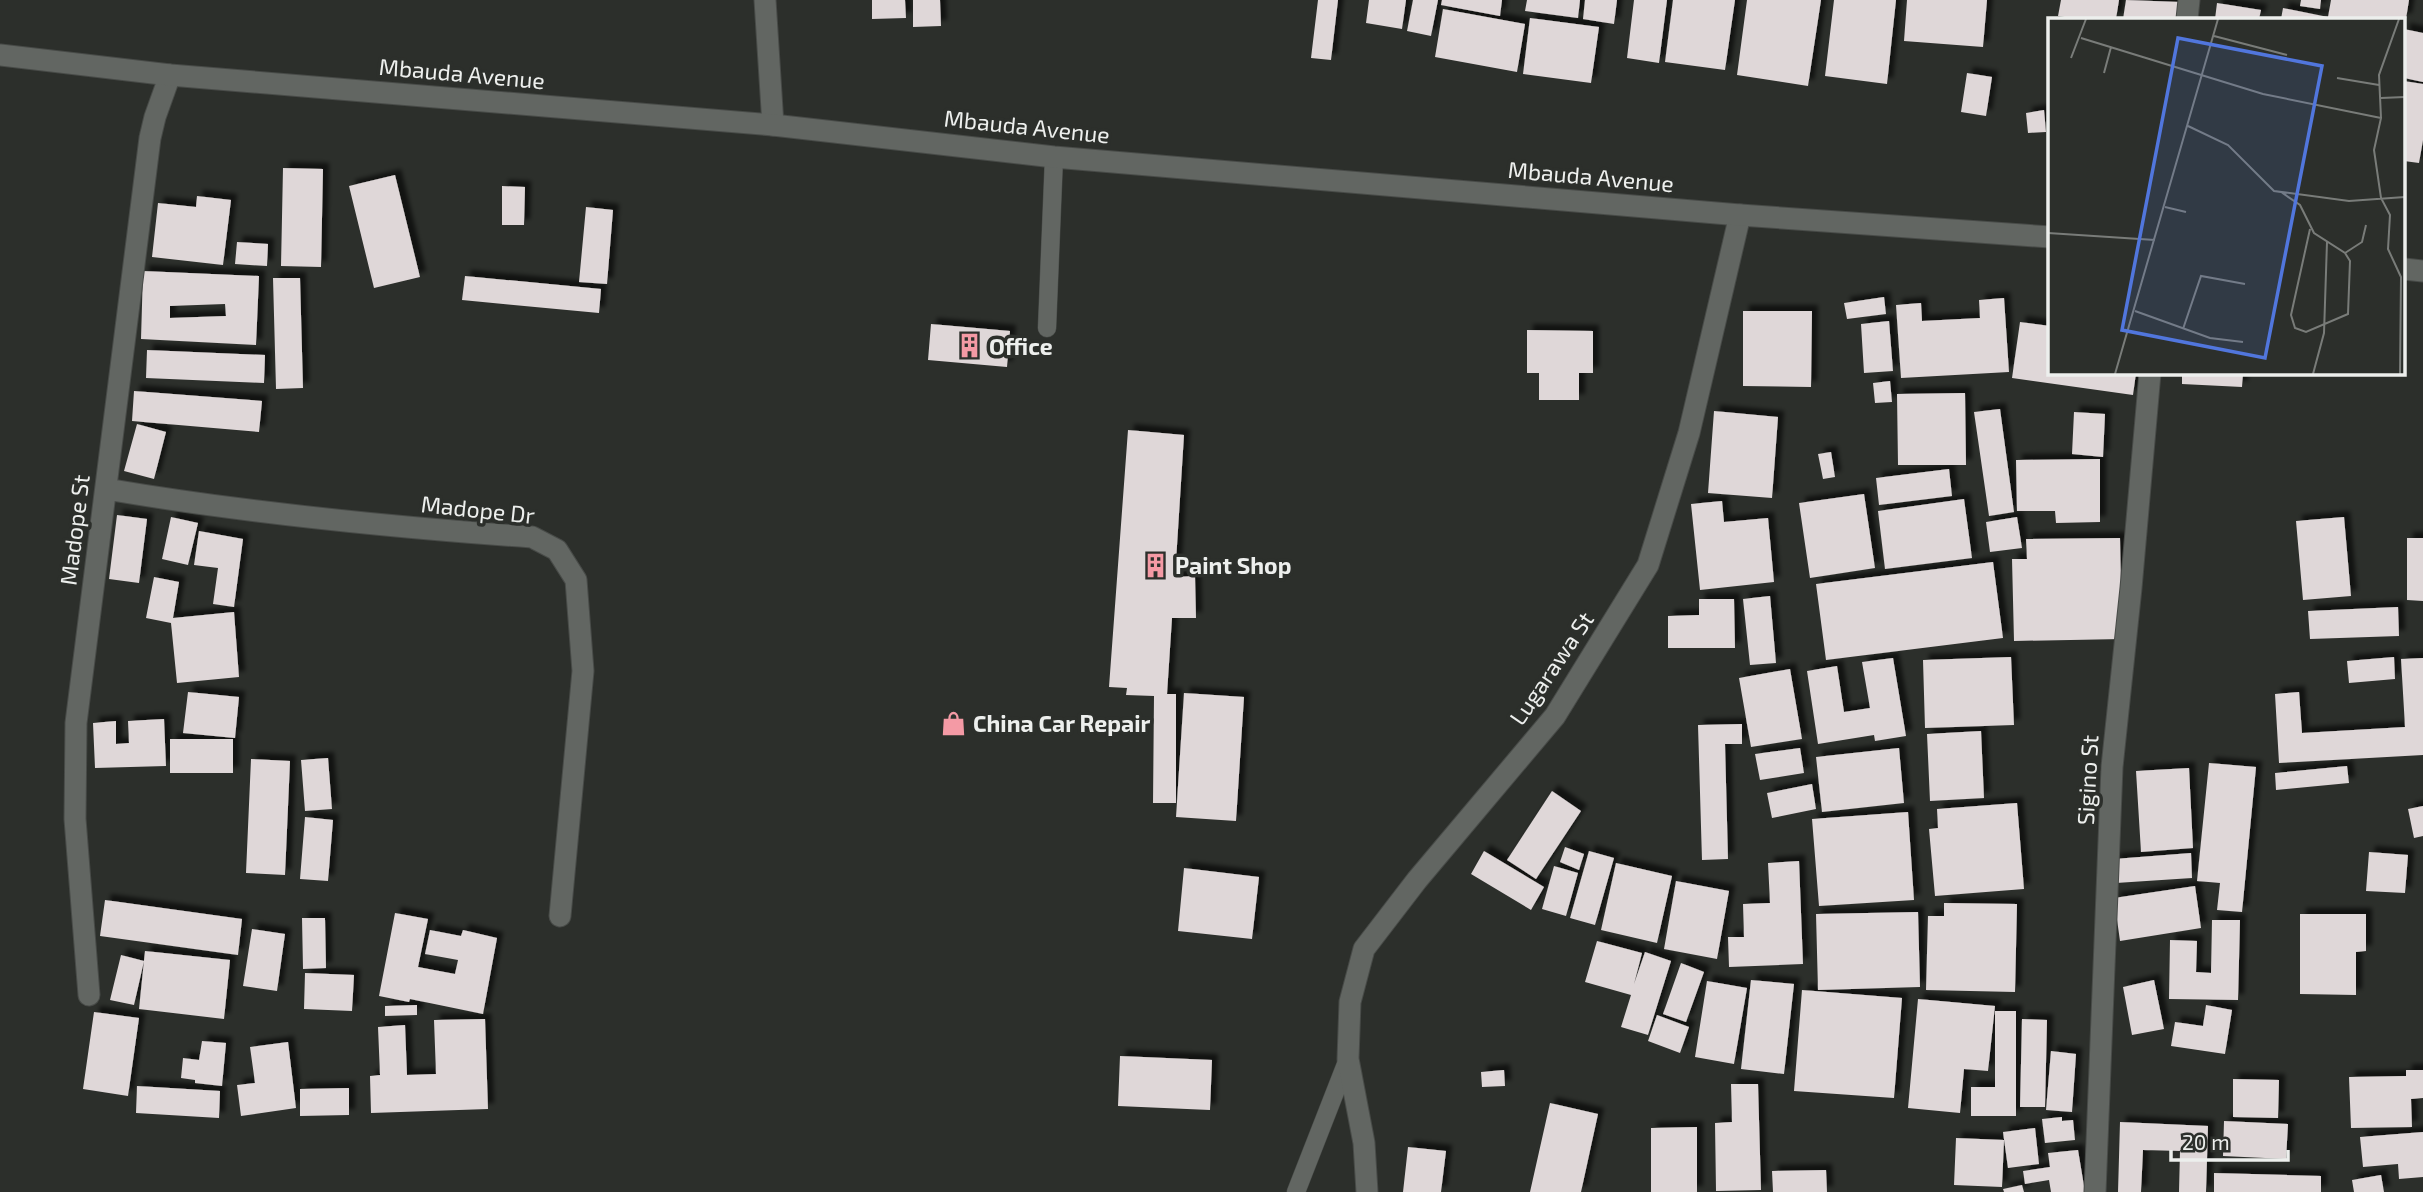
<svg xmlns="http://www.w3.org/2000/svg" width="2423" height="1192" font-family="'Exo 2',sans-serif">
	<defs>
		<filter id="shadow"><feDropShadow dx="6" dy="-6" stdDeviation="2" flood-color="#0009"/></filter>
	</defs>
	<rect width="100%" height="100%" fill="#2c2f2b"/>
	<path fill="#dfd7d8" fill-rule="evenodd" filter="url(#shadow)" d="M872,0H905L906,18L872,19Z
		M913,0H940L941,26L913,27Z
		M1318,0H1338L1331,60L1311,58Z
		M1369,0H1406L1402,29L1366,23Z
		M1413,0H1438L1431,36L1407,31Z
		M1442,0H1502L1500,16L1441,5Z
		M1527,0H1580L1578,18L1525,11Z
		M1585,0H1617L1614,24L1583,19Z
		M1634,0H1667L1659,63L1627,58Z
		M1673,0H1735L1725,70L1665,62Z
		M1747,0H1821L1808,86L1737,75Z
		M1834,0H1896L1887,84L1825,76Z
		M1907,0H1987L1983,47L1904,41Z
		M2061,0H2119L2116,19H2078L2058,16Z
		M2126,0L2180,2L2177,19H2123Z
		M2301,0H2321L2320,9L2300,6Z
		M2331,0H2409L2406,19H2281L2283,8L2328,17Z
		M2217,3L2261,10L2259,19H2215Z
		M1443,9L1525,24L1517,72L1435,57Z
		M1530,18L1599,27L1591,83L1523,74Z
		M2404,29L2423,33V82L2404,78Z
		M1967,73L1992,77L1986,116L1961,112Z
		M2404,81L2423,84V140L2419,163L2404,161Z
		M2044,110L2046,132L2028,133L2026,113Z
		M283,168L323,169L321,267L281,266Z
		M395,175L420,277L374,288L349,186Z
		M502,186L525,187L524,225H502Z
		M197,196L231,200L223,265L152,257L158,203L196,207Z
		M586,207L613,210L607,284L579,282Z
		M237,242L268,244L267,266L235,264Z
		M143,271L259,276L256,345L141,339ZM225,304L226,316L170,318V306Z
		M465,276L601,289L599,313L462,300Z
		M273,278H300L303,388L276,389Z
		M1884,297L1886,314L1847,319L1844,303Z
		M2004,298L2009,372L1901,378L1896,305L1921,303L1922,321L1980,318L1979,300Z
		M1743,311H1812L1811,387L1743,386Z
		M1889,321L1893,371L1864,373L1861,324Z
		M2020,322L2050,326V373H2136L2133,395L2012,378Z
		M931,324L1010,331L1007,367L928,360Z
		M1527,330L1593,331V373H1579V400H1539V373H1527Z
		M147,350L265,355L264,383L146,378Z
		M2182,373H2243L2242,387L2182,384Z
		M1890,381L1892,402L1875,403L1873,383Z
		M134,391L262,401L259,432L132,421Z
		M1965,393L1966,465H1898L1897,394Z
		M2000,409L2014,512L1989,516L1974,412Z
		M1714,411L1778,417L1772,498L1708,493Z
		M2074,412L2105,414L2103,457L2072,454Z
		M137,424L166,432L154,479L124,471Z
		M1128,430L1184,435L1175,577L1195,576L1196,618H1172L1167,694H1176V803H1153L1154,696L1126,695L1127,688L1109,687Z
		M1831,452L1835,477L1823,479L1818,454Z
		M2100,459V522L2056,523L2055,511H2017L2016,460Z
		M1949,469L1952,496L1879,505L1876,478Z
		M1864,494L1875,568L1810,578L1799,503Z
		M1964,499L1972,558L1885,569L1878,511Z
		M1722,501L1724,522L1768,518L1774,582L1700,590L1691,504Z
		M117,515L147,519L139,583L109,579Z
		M171,517L198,523L188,565L162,559Z
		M2017,517L2022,548L1990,552L1986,522Z
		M2344,517L2351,596L2303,600L2296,521Z
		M199,531L243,539L234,607L213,604L218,568L194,565Z
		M2120,538L2122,639L2014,641L2012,559H2027L2026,539Z
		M2407,538H2423V601L2407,600Z
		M1993,562L2003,638L1826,660L1816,584Z
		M154,577L179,582L173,618L234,612L239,677L177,683L171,623L146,618Z
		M1770,596L1776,663L1750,665L1743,599Z
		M1699,599H1734L1735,648H1668V616L1699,615Z
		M2398,607L2399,636L2310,639L2308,611Z
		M2011,657L2014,725L1925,728L1923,660Z
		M2394,657L2395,679L2349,683L2347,661Z
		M1893,658L1906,736L1875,741L1874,735L1818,744L1807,671L1837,666L1844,712L1870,708L1862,662Z
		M2423,658V755L2279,763L2275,694L2299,692L2302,733L2405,727L2401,659Z
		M1790,669L1802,739L1751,747L1739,678Z
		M188,692L239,697L235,738L183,733Z
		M1184,693L1244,697L1236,821L1176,817Z
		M164,719L166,766L95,768L93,723L116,721V744L129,743L128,721Z
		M1742,724V744H1725L1728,859L1702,860L1698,725Z
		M1981,731L1984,798L1930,801L1927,734Z
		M170,739H233V773H170Z
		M1800,748L1804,773L1760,780L1755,754Z
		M1899,748L1904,803L1822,812L1816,757Z
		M328,758L332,809L305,811L301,760Z
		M251,759L290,761L285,875L246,873Z
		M2209,763L2256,767L2242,912L2217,910L2220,883L2197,881Z
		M2347,766L2349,783L2276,790L2275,773Z
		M2189,768L2193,848L2141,852L2136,771Z
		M1812,784L1816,809L1772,818L1767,793Z
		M1552,791L1581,811L1536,879L1507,860Z
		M2017,803L2024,889L1935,896L1929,829L1938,828L1937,809Z
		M2423,806V836L2414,838L2408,809Z
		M1908,812L1914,900L1819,906L1812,819Z
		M305,817L333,820L328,881L300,879Z
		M1565,847L1584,854L1579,870L1560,862Z
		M1484,851L1544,887L1531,910L1471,874Z
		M1589,851L1614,858L1595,925L1570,918Z
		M2369,852L2408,855L2405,893L2366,891Z
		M2191,853L2192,878L2116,883L2114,859Z
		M1799,861L1803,964L1729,967L1728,937H1744L1743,904L1770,903L1768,863Z
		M1616,863L1672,876L1657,943L1601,930Z
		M1554,866L1578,873L1566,916L1542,909Z
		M1184,868L1259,877L1252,939L1178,931Z
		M1676,881L1729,891L1717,959L1664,949Z
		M2195,886L2201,928L2120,941L2114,898Z
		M105,900L242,919L238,955L100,936Z
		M1944,903L2017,904L2015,992L1926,990L1928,916H1944Z
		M1918,912L1920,987L1818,990L1816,914Z
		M395,913L428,919L418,967L455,974L458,960L425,954L430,930L461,936L463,930L497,938L483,1014L410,999L409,1002L379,996Z
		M2300,914H2366V951L2356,952V995L2300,994Z
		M302,918H325L326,968L303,969Z
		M2212,920H2240L2238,1000L2169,999L2170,940L2197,941L2196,972L2211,973Z
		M252,929L285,934L277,991L243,986Z
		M1597,941L1642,953L1634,984L1645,952L1671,961L1648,1035L1621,1027L1631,995L1585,982Z
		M145,951L230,960L224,1019L139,1009Z
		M121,955L144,961L134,1005L110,1000Z
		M1681,963L1704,972L1686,1022L1663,1014Z
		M305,973L354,975L352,1011L304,1009Z
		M1751,980L1794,984L1784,1074L1741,1069Z
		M2154,980L2164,1029L2132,1035L2123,987Z
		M1707,981L1747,988L1734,1064L1695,1057Z
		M1802,990L1902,998L1894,1098L1794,1091Z
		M1918,999L1995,1006L1988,1071L1964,1069L1960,1113L1908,1108Z
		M417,1005V1015L385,1016V1006Z
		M2206,1005L2232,1010L2225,1054L2171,1046L2175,1022L2203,1026Z
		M1995,1011H2016V1116H1971V1087H1995Z
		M94,1012L139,1018L128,1096L83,1089Z
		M1657,1015L1689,1027L1680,1053L1648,1041Z
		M485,1019L488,1109L371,1113L370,1076L380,1075L378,1027L405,1025L407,1075L436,1074L434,1020Z
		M2022,1019L2047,1020L2045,1107H2020Z
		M202,1041L226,1043L222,1086L195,1083V1080L181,1078L183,1058L199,1060Z
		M288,1042L296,1108L241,1116L237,1085L255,1083L250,1047Z
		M2051,1051L2076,1054L2072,1112L2046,1110Z
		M1120,1056L1212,1060L1210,1110L1118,1106Z
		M1504,1070L1505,1086L1482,1087L1481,1072Z
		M2406,1070H2423V1098L2411,1099L2412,1127L2351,1128L2349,1077L2406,1076Z
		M2233,1079L2279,1080L2278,1118L2233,1117Z
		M1731,1084H1758L1761,1190L1716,1191L1715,1123L1732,1122Z
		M137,1086L220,1091L219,1118L136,1113Z
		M349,1088V1115L300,1116V1089Z
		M1550,1103L1598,1114L1581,1192H1530Z
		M2062,1117V1121L2073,1120L2075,1140L2045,1143L2042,1119Z
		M2224,1121L2288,1124L2286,1159L2223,1156Z
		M2120,1122L2208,1126L2206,1192H2179L2180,1151L2143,1150L2141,1192H2118Z
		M1697,1127V1192H1651V1128Z
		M2035,1128L2039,1164L2008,1168L2003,1132Z
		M2423,1132V1177L2399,1179L2398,1164L2363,1167L2360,1137Z
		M1956,1138L2004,1140L2002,1187L1954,1185Z
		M1408,1147L1446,1151L1441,1192H1403Z
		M2078,1150L2085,1192H2051L2049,1180L2025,1184L2023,1171L2050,1167L2048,1153Z
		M1826,1170L1827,1192H1773L1772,1171Z
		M2214,1173L2321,1176V1192H2214Z
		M2381,1175L2384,1192H2354L2352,1180Z
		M2022,1185L2024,1192H2004L2003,1189Z"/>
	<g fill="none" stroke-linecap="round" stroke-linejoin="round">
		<defs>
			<path id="lane" d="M1047,328L1054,157
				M1296,1192L1348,1059"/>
			<path id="street" d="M765,0L773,125
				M2187,19L2189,0
				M106,489C247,513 389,527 532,537L557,550L576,580L583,671L560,916
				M89,995L75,819L76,723L150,138L155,117L170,75
				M1367,1192L1364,1143L1348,1059L1350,1002L1364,949L1417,880L1555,716L1648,565L1689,433L1740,215
				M2095,1192L2112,767L2131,588L2150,373"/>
			<path id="secondary" d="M0,55L170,75L773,125L1054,157L1740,215L2050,237
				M2404,269L2423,271"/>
		</defs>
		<use href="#lane" stroke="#484b48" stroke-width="19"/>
		<use href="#street" stroke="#484b48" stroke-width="23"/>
		<use href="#secondary" stroke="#484b48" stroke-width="23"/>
		<use href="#lane" stroke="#626662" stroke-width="18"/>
		<use href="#street" stroke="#626662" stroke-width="21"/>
		<use href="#secondary" stroke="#626662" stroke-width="21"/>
	</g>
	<defs>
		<symbol id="building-bare" viewBox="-9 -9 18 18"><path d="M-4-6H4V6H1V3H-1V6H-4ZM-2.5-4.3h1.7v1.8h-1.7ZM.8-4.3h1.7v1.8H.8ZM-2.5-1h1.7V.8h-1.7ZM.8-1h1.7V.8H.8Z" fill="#f49aa5" stroke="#2c2f2b" stroke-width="2.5" paint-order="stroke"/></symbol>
		<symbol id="shop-bare" viewBox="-9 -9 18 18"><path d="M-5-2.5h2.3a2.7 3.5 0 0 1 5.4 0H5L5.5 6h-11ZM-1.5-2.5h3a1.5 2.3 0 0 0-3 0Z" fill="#f49aa5" stroke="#2c2f2b" stroke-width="2.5" paint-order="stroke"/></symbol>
	</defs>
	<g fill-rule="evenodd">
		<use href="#building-bare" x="952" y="328" width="35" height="35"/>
		<use href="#building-bare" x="1138" y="548" width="35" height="35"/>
		<use href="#shop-bare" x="936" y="706" width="35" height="35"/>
	</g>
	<g text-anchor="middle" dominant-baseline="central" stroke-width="7" stroke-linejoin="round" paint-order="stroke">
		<g font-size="23" fill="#edefed" stroke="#2c2f2b">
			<text transform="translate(462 73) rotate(5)">Mbauda Avenue</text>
			<text transform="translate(1027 126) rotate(6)">Mbauda Avenue</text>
			<text transform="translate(1591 176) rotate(5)">Mbauda Avenue</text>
			<text transform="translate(478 509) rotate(6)">Madope Dr</text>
			<text transform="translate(74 530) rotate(-83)">Madope St</text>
			<text transform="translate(1551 668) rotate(-56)">Lugarawa St</text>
			<text transform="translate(2087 780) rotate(-87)">Sigino St</text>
		</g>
		<g font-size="23" font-weight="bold" fill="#edefed" stroke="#2c2f2b" text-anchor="start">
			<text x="989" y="346">Office</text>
			<text x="1175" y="565">Paint Shop</text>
			<text x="973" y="723">China Car Repair</text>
		</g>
	</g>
	<g transform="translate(2048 18)">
		<rect width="357" height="357" fill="#2c2f2b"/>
		<path fill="none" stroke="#797c79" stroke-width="2" d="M351,1L331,57L333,100L326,132L333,180L342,197L340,231L353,259L352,356M166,18L239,37M33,20L215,76L333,100M23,40L38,1M56,55L63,29M289,60L331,67M333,80L357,79M140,108L180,127L226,173L301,183L357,179M233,174L252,187L266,215L297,235L302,243L300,296L258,314L247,310L243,297L262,211M117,189L138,194M0,215L107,222M297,235L314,224L318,207M87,293L162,320L195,324M135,311L153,258L197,266M67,356L170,1M265,356L276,315L279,224"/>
		<path fill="#5176dd" fill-opacity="0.15" stroke="#5176dd" stroke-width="3.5" d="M130,20L274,48L217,340L74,312Z"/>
		<rect width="357" height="357" fill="none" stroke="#edefed" stroke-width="3.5"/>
	</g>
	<path d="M2171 1150v10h117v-10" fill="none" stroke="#edefed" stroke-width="3.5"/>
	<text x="2182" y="1150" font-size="21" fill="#edefed" stroke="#2c2f2b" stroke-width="5" paint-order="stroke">20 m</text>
</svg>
